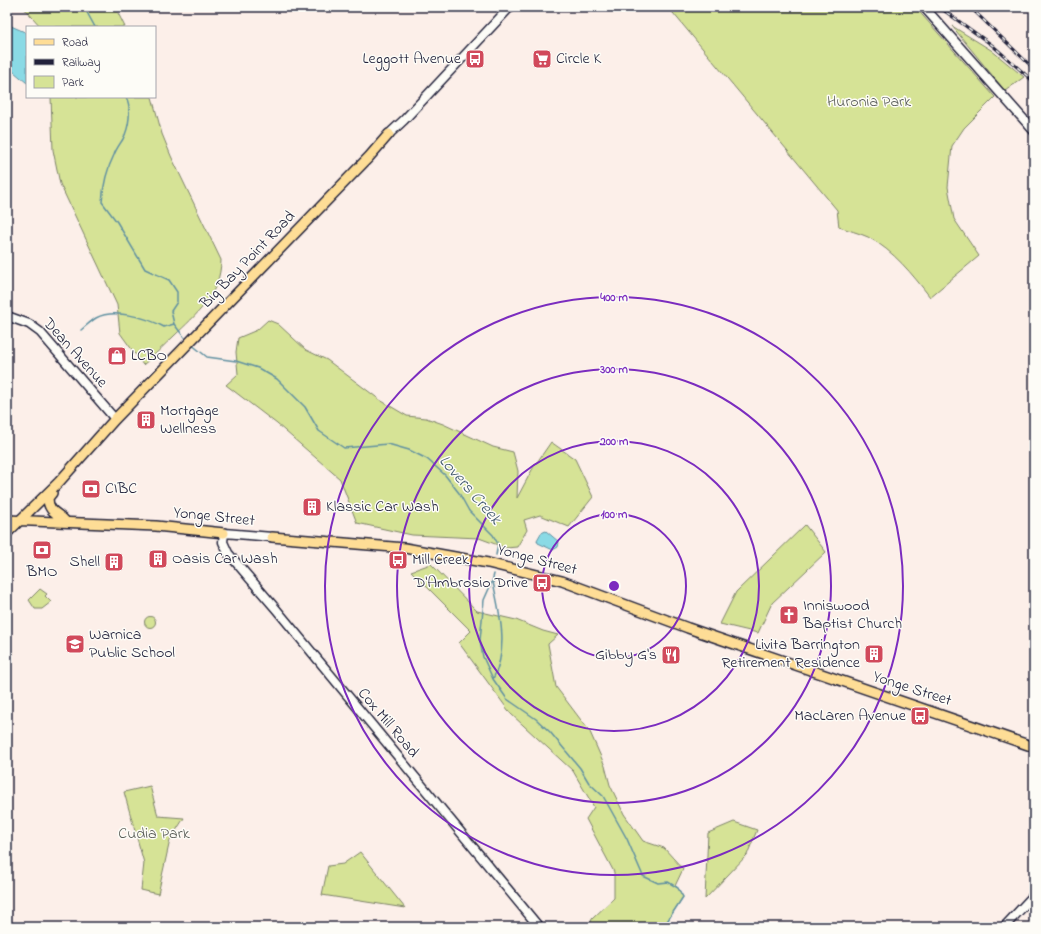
<svg xmlns="http://www.w3.org/2000/svg" width="1041" height="934" font-family="'Indie Flower',sans-serif">
	<rect width="100%" height="100%" fill="#fcefe9"/>
	<filter id="ink" filterUnits="userSpaceOnUse"><feTurbulence type="fractalNoise" baseFrequency=".025" numOctaves="2"/><feDisplacementMap in="SourceGraphic" scale="8" xChannelSelector="R" yChannelSelector="G"/><feConvolveMatrix kernelMatrix="1 2 1 2 8 2 1 2 1" color-interpolation-filters="sRGB"/></filter>
	<g filter="url(#ink)">
		<path fill="#d6e396" stroke="#7c8268" d="M23,7H115L125,27H41Z
			M668,7H915L995,97L964,128L952,146L948,187L954,219L979,256L930,297C912,274 894,251 868,237C859,233 848,230 839,227L837,210Z
			M952,26L991,50L1024,77L1005,91Z
			M51,97H152L162,134L171,156L221,260C221,294 196,315 174,336C164,345 154,356 143,365L120,333L117,305L60,184L53,150Z
			M268,320L278,324L306,350L327,360L380,400L407,416L426,418L443,424L493,447L513,452L518,471L517,498L533,468L551,442L575,459L593,497L569,527L540,515L524,520L527,530L517,547L506,548L479,538L412,535L357,523L340,479L277,424L226,385L238,374L236,352L238,338L257,330Z
			M805,525L826,552L772,603L758,633L720,624L736,592Z
			M431,564L477,611L516,620L543,631L558,635L548,644L556,687L590,732L605,766L610,785L624,814L643,841L664,848L683,869L675,886L678,888L683,897L668,920L666,927H589L592,919L614,898V872L586,819L594,807L573,771L511,714L459,643L471,631L411,571Z
			M40,589L47,594L45,596L51,602L42,609H35L29,600Z
			M144.5 622a5.5 5.5 0 1 1 11 0a5.5 5.5 0 1 1-11 0Z
			M150,786L158,816L184,818L170,840L158,894L141,890L144,863L124,792Z
			M734,822L757,830L747,855L705,899L708,833Z
			M360,852L405,908L322,895L328,866L343,864Z"/>
		<path fill="#8adae5" stroke="#6090a1" d="M7,21L11,26L27,33V83L7,66Z
			M546,531L559,542L558,547L553,550L538,543L537,540L541,533Z"/>
		<g fill="none" stroke-linecap="round" stroke-linejoin="round">
			<path stroke="#6090a1" stroke-width="1.5" d="M84,7L95,27
				M126,97C132,108 129,128 123,139C120,144 116,149 114,155C107,169 103,187 102,202L117,222L145,269L169,280L177,292V302L171,311L174,324L187,341
				M81,330C86,326 91,321 96,318C114,308 148,318 164,327L174,324
				M191,344L207,357L236,361L258,368L277,379L305,407L319,431L344,448L388,444L409,450L427,459L445,475L459,493L469,511L493,535L498,544L496,555
				M494,574L492,582L484,600L480,640L483,657L493,679L507,699L536,719L550,732L580,768L589,783L603,796L627,839L643,876L658,883L668,882L678,888L683,897L668,920L667,927
				M493,582C500,615 509,648 493,679"/>
			<defs>
				<path id="secondary" d="M924,7L1034,131
					M389,134L404,120L510,7
					M7,316L29,324L40,332L115,419
					M272,537L224,533L223,542L228,553L276,609L539,927
					M1004,927L1034,895"/>
				<path id="primary" d="M52,493L48,498C48,513 59,513 66,522
					M7,520L156,526L224,533
					M7,533L59,482L115,419L369,157L389,134
					M272,537L405,548L488,563L562,581L688,628L1034,747"/>
			</defs>
			<use href="#secondary" stroke="#22223b" stroke-width="11"/>
			<use href="#primary" stroke="#22223b" stroke-width="12"/>
			<use href="#secondary" stroke="#fdfcf7" stroke-width="8"/>
			<use href="#primary" stroke="#fedd96" stroke-width="9"/>
			<defs>
				<path id="rail" d="M939,7L992,45L1034,82
					M970,7L1034,69"/>
			</defs>
			<use href="#rail" stroke="#22223b" stroke-width="3"/>
			<use href="#rail" stroke="#fdfcf7" stroke-width="1.5" stroke-dasharray="4.5" stroke-linecap="butt"/>
		</g>
	</g>
	<g fill="none" stroke="#7b2cbf" stroke-width="2">
		<circle cx="614" cy="586" r="72"/>
		<circle cx="614" cy="586" r="145"/>
		<circle cx="614" cy="586" r="217"/>
		<circle cx="614" cy="586" r="289"/>
	</g>
	<defs>
		<symbol id="bus-square" viewBox="-11 -11 22 22"><rect x="-9" y="-9" width="18" height="18" rx="4" fill="#d1495b" stroke="#fdfcf7"/><path d="M-5-6H5V4H4V6H2V4H-2V6H-4V4H-5ZM-3.5-4V0h7V-4ZM-3.5 1.2v1.5H-2V1.2ZM2 1.2v1.5H3.5V1.2Z" fill="#fff"/></symbol>
		<symbol id="supermarket-square" viewBox="-11 -11 22 22"><rect x="-9" y="-9" width="18" height="18" rx="4" fill="#d1495b" stroke="#fdfcf7"/><path d="M-6-5.5h2.5l.6 2H6L4.5 2H-2.5L-4.4-4H-6ZM-1.5 3.2a1.3 1.3 0 1 0 .1 0ZM3 3.2a1.3 1.3 0 1 0 .1 0Z" fill="#fff"/></symbol>
		<symbol id="shop-square" viewBox="-11 -11 22 22"><rect x="-9" y="-9" width="18" height="18" rx="4" fill="#d1495b" stroke="#fdfcf7"/><path d="M-5-2.5h2.3a2.7 3.5 0 0 1 5.4 0H5L5.5 6h-11ZM-1.5-2.5h3a1.5 2.3 0 0 0-3 0Z" fill="#fff"/></symbol>
		<symbol id="building-square" viewBox="-11 -11 22 22"><rect x="-9" y="-9" width="18" height="18" rx="4" fill="#d1495b" stroke="#fdfcf7"/><path d="M-4-6H4V6H1V3H-1V6H-4ZM-2.5-4.3h1.7v1.8h-1.7ZM.8-4.3h1.7v1.8H.8ZM-2.5-1h1.7V.8h-1.7ZM.8-1h1.7V.8H.8Z" fill="#fff"/></symbol>
		<symbol id="bank-square" viewBox="-11 -11 22 22"><rect x="-9" y="-9" width="18" height="18" rx="4" fill="#d1495b" stroke="#fdfcf7"/><path d="M-6-4H6V4H-6ZM0-2.3a2.3 2.3 0 1 0 0 4.6a2.3 2.3 0 1 0 0-4.6Z" fill="#fff"/></symbol>
		<symbol id="church-square" viewBox="-11 -11 22 22"><rect x="-9" y="-9" width="18" height="18" rx="4" fill="#d1495b" stroke="#fdfcf7"/><path d="M-1.2-6h2.4v3.5h3.3v2.4h-3.3V6h-2.4V-.1h-3.3v-2.4h3.3Z" fill="#fff"/></symbol>
		<symbol id="school-square" viewBox="-11 -11 22 22"><rect x="-9" y="-9" width="18" height="18" rx="4" fill="#d1495b" stroke="#fdfcf7"/><path d="M0-5L7-2L0 1L-7-2ZM-4 1L0 2.5L4 1V4Q0 6-4 4Z" fill="#fff"/></symbol>
		<symbol id="restaurant-square" viewBox="-11 -11 22 22"><rect x="-9" y="-9" width="18" height="18" rx="4" fill="#d1495b" stroke="#fdfcf7"/><path d="M-5-6h1v4h1v-4h1v4h1v-4h1v5L-1.5 .5V6h-2V.5L-5-1ZM5-6V6H3V1.5H1.5Q1.5-4 5-6Z" fill="#fff"/></symbol>
	</defs>
	<g fill-rule="evenodd">
		<use href="#bus-square" x="464" y="48" width="22" height="22"/>
		<use href="#supermarket-square" x="531" y="48" width="22" height="22"/>
		<use href="#shop-square" x="106" y="345" width="22" height="22"/>
		<use href="#building-square" x="135" y="409" width="22" height="22"/>
		<use href="#bank-square" x="80" y="478" width="22" height="22"/>
		<use href="#building-square" x="301" y="496" width="22" height="22"/>
		<use href="#bank-square" x="31" y="539" width="22" height="22"/>
		<use href="#building-square" x="147" y="548" width="22" height="22"/>
		<use href="#bus-square" x="387" y="549" width="22" height="22"/>
		<use href="#building-square" x="103" y="551" width="22" height="22"/>
		<use href="#bus-square" x="531" y="572" width="22" height="22"/>
		<use href="#church-square" x="778" y="604" width="22" height="22"/>
		<use href="#school-square" x="64" y="633" width="22" height="22"/>
		<use href="#building-square" x="863" y="643" width="22" height="22"/>
		<use href="#restaurant-square" x="660" y="644" width="22" height="22"/>
		<use href="#bus-square" x="909" y="705" width="22" height="22"/>
	</g>
	<g text-anchor="middle" dominant-baseline="central" stroke-width="3" stroke-linejoin="round" paint-order="stroke">
		<g font-size="16" fill="#22223b" stroke="#fdfcf7" text-anchor="start">
			<text x="461" y="59" text-anchor="end">Leggott Avenue</text>
			<text x="556" y="59">Circle K</text>
			<text x="131" y="356">LCBO</text>
			<text x="160" y="411">Mortgage<tspan x="160" dy="18">Wellness</tspan></text>
			<text x="105" y="489">CIBC</text>
			<text x="326" y="507">Klassic Car Wash</text>
			<text x="172" y="559">Oasis Car Wash</text>
			<text x="412" y="560">Mill Creek</text>
			<text x="100" y="562" text-anchor="end">Shell</text>
			<text x="42" y="572" text-anchor="middle">BMO</text>
			<text x="528" y="583" text-anchor="end">D'Ambrosio Drive</text>
			<text x="803" y="606">Inniswood<tspan x="803" dy="18">Baptist Church</tspan></text>
			<text x="89" y="635">Warnica<tspan x="89" dy="18">Public School</tspan></text>
			<text x="860" y="645" text-anchor="end">Livita Barrington<tspan x="860" dy="18">Retirement Residence</tspan></text>
			<text x="657" y="655" text-anchor="end">Gibby G's</text>
			<text x="906" y="716" text-anchor="end">MacLaren Avenue</text>
		</g>
		<g font-size="16" fill="#585c56" stroke="#fdfcf7">
			<text x="869" y="102">Huronia Park</text>
			<text x="154" y="834">Cudia Park</text>
		</g>
		<g font-size="16" fill="#22223b" stroke="#fdfcf7">
			<text transform="translate(248 260) rotate(-46)">Big Bay Point Road</text>
			<text transform="translate(75 353) rotate(48)">Dean Avenue</text>
			<text transform="translate(214 517) rotate(6)">Yonge Street</text>
			<text transform="translate(537 560) rotate(15)">Yonge Street</text>
			<text transform="translate(912 689) rotate(18)">Yonge Street</text>
			<text transform="translate(388 723) rotate(50)">Cox Mill Road</text>
		</g>
		<g font-size="17" font-style="italic" fill="#41596e" stroke="#fdfcf7">
			<text transform="translate(470 490) rotate(49)">Lovers Creek</text>
		</g>
	</g>
	<circle cx="614" cy="586" r="6" fill="#7b2cbf" stroke="#fdfcf7" stroke-width="2"/>
	<g font-size="12" text-anchor="middle" font-weight="bold" fill="#7b2cbf" stroke="#fdfcf7" stroke-width="3" stroke-linejoin="round" paint-order="stroke">
		<text x="614" y="301">400 m</text>
		<text x="614" y="373">300 m</text>
		<text x="614" y="445">200 m</text>
		<text x="614" y="518">100 m</text>
	</g>
	<rect width="1041" height="934" fill="none" stroke="#fdfcf7" stroke-width="24"/>
	<rect x="12" y="12" width="1017" height="910" fill="none" stroke="#22223b" stroke-width="1.5" filter="url(#ink)"/>
	<rect x="26" y="26" width="130" height="72" fill="#fdfcf7" stroke="#a5a5ac"/>
	<rect x="34" y="39" width="20" height="6" fill="#fedd96" stroke="#a5a5ac"/>
	<text x="62" y="46" font-size="12" fill="#22223b">Road</text>
	<rect x="34" y="59" width="20" height="6" fill="#22223b" stroke="#a5a5ac"/>
	<text x="62" y="66" font-size="12" fill="#22223b">Railway</text>
	<rect x="34" y="76" width="20" height="12" fill="#d6e396" stroke="#a5a5ac"/>
	<text x="62" y="86" font-size="12" fill="#22223b">Park</text>
</svg>
